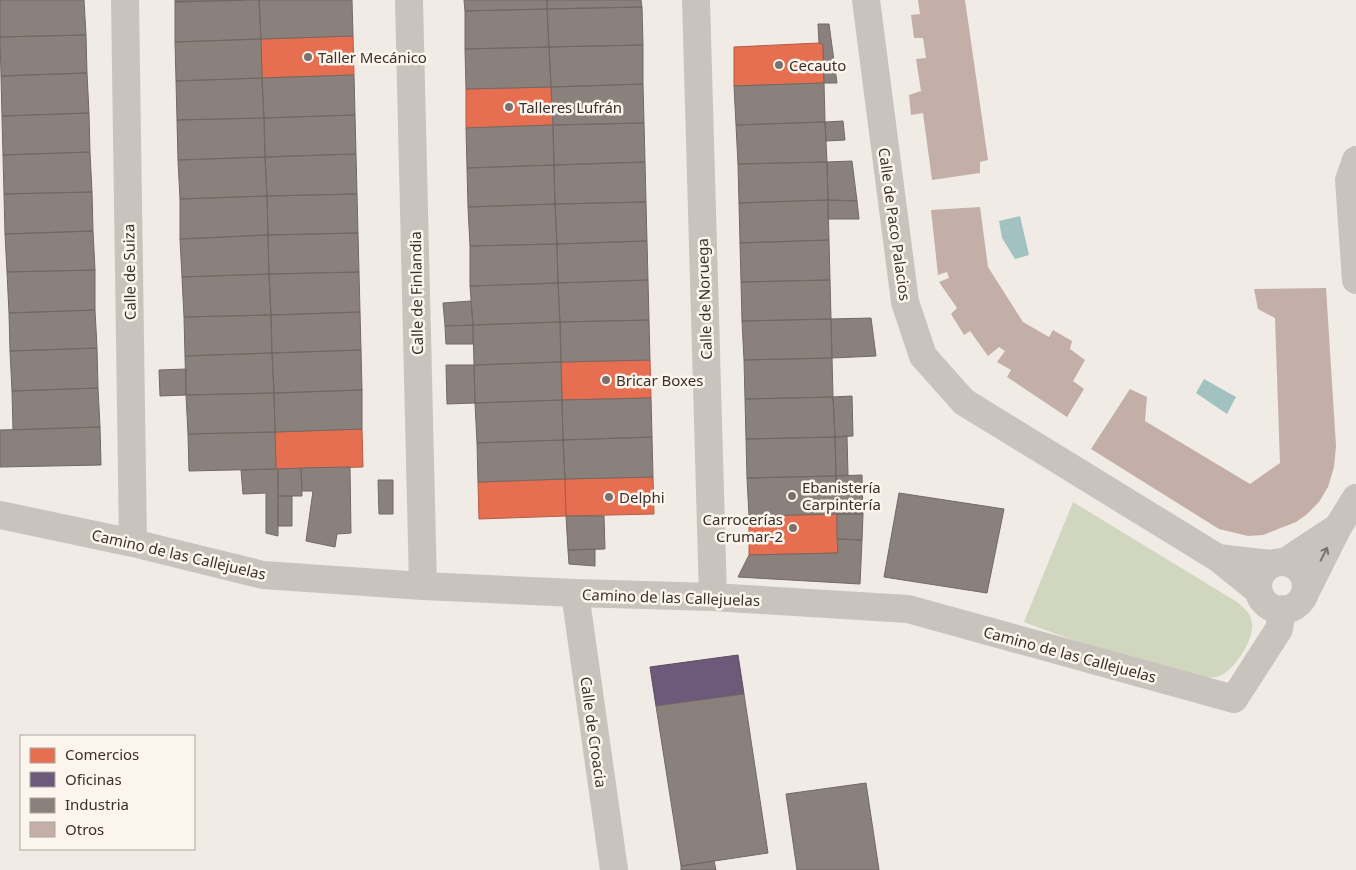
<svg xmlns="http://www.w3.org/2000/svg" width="1356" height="870" font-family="'Noto Sans',sans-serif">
	<rect width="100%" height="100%" fill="#f0ebe5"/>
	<path fill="#d1d6bf" d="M1073,502L1237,602C1244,608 1251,613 1252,623C1255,639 1232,675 1216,677C1198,679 1180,671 1163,667C1116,654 1070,640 1024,622Z"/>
	<path fill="#a1c2c1" d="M1020,216L1029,255L1015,259L1002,238L999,221Z
		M1204,379L1236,397L1227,414L1196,393Z"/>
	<path fill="#e76f51" stroke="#b35c46" d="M353,36L354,75L262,78L261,39Z
		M819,43L823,44L824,83L734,86V47Z
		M551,87L553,125L466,128V89Z
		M650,360L651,398L562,400L561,362Z
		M362,429L363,467L276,469L275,432Z
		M653,477L654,514L566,516L565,479Z
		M565,479L566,516L479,519L478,482Z
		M837,514L838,553L749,555V516Z"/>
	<path fill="#6d597a" stroke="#5e4d62" d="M738,655L744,694L656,706L650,667Z"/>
	<path fill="#8a817c" stroke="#726964" d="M0,0H84L86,35L0,37Z
		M175,0H244L175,2Z
		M259,0L261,39L175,42V2Z
		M259,0H352L353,36L261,39Z
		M464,0H547V9L465,11Z
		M547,0H641L642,7L547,9Z
		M642,7L643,45L549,47L547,9Z
		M547,9L549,47L465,49V11Z
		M818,24H829L837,83H824L823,44L819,43Z
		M86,35L87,73L1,76L0,37Z
		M261,39L262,78L176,81L175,42Z
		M643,45V84L551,87L549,47Z
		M549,47L551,87L466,89L465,49Z
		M87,73L89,113L2,116L1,76Z
		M354,75L355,115L264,118L262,78Z
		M262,78L264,118L177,120L176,81Z
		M824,83L825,122L736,125L734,86Z
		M643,84L644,123L553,125L551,87Z
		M89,113L90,152L3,155L2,116Z
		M355,115L356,154L265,157L264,118Z
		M264,118L265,157L178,160L177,120Z
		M843,121L845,140L826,141L825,122Z
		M825,122L827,162L738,164L736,125Z
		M644,123L645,162L554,165L553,125Z
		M553,125L554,165L467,168L466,128Z
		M90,152L92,192L4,194L3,155Z
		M356,154L357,194L267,196L265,157Z
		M265,157L267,196L180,199L178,160Z
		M852,161L857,201L828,200L827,162Z
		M645,162L646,202L555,204L554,165Z
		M827,162L828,200L739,203L738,164Z
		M554,165L555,204L468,207L467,168Z
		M92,192L93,231L5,234L4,194Z
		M357,194L358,233L268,235L267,196Z
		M267,196L268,235L180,239V199Z
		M828,200L829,240L740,243L739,203Z
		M828,200L857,201L859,219H828Z
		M646,202L647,241L557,244L555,204Z
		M555,204L557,244L470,246L468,207Z
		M93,231L95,270L7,272L5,234Z
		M358,233L359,272L269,274L268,235Z
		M268,235L269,274L182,277L180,239Z
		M829,240L830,280L741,282L740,243Z
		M647,241L648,280L558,283L557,244Z
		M557,244L558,283L470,286V246Z
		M95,270V310L9,313L7,272Z
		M359,272L360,312L271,315L269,274Z
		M269,274L271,315L184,317L182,277Z
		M648,280L649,320L560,322L558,283Z
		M830,280L831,319L742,321L741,282Z
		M558,283L560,322L473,325L470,286Z
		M471,301L473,325L445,326L443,303Z
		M95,310L97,348L10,351L9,313Z
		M360,312L361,350L272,353L271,315Z
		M271,315L272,353L185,356L184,317Z
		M871,318L876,356L832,358L831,319Z
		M831,319L832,358L744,360L742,321Z
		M649,320L650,360L561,362L560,322Z
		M560,322L561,362L474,365L473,325Z
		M473,325V344H446L445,326Z
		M97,348L98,388L12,391L10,351Z
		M361,350L362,390L274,393L272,353Z
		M272,353L274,393L186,395L185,356Z
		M832,358L833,397L745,399L744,360Z
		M561,362L562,400L475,403L474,365Z
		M446,365H474L475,403L447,404Z
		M186,369V395L160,396L159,370Z
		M98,388L100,427L13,430L12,391Z
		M362,390V429L275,432L274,393Z
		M274,393L275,432L188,434L186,395Z
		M852,396L853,436L835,437L833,397Z
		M833,397L835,437L746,439L745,399Z
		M651,398L652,437L563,440L562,400Z
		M562,400L563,440L477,443L475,403Z
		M100,427L101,465L0,467V430Z
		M275,432L276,469L189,471L188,434Z
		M847,436L848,475L836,476L835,437Z
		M652,437L653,477L565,479L563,440Z
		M835,437L836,476L747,478L746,439Z
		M563,440L565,479L478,482L477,443Z
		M350,467L351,533L337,534L335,547L306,541L313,491H302L301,468Z
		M301,468L302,496H278V469Z
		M276,469H278V536L266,533V493L243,494L241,470Z
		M862,475L863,514H837L836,476Z
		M836,476L837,514L749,516L747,478Z
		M378,480H393V514H379Z
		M899,493L1004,509L987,593L884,577Z
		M278,496H292V526H278Z
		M837,514H863L862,540L837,539Z
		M566,516H604L605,549L568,550Z
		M837,539L862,540L860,584L738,577L749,555L838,553Z
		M595,549V566L569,564L568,550Z
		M744,694L768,853L681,866L656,706Z
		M866,783L879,870H797L786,794Z
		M714,861L716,870H681V866Z"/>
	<path fill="#c3afa7" d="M918,0H965L988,160L980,162V173L932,180L923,113L911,115L909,95L921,91L916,59L926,58L923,38H914L911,15L920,14Z
		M980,207L988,267L1023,322L1049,337L1053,330L1072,341L1070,349L1085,360L1073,381L1084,389L1067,417L1007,377L1011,370L997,362L1005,351L999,347L988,356L970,331L964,335L951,314L957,308L939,282L949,278L947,272L938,275L931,210Z
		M1326,288L1336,446L1334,467L1328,487L1319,502L1306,515L1296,522L1263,535L1248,536L1219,529L1091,449L1130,389L1147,397L1145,421L1250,484L1280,463L1275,318L1258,309L1254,289Z"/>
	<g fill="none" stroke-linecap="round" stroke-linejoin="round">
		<path stroke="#c9c3be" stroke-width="28" d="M125,0L133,543
			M409,0L423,586
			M696,0L713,597
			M866,0L905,302L923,356L964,402L1218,558
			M1356,160L1349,180L1356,280
			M0,515L133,543L263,575L423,586L575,593L713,597L908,609L1234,699L1279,629L1282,609
			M1338,527L1356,498
			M1285,562L1338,527L1303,597
			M1258 586a24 24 0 1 1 48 0a24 24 0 1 1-48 0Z
			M1259,591L1218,558L1271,564
			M575,593L614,870"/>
	</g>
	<defs><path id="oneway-shaft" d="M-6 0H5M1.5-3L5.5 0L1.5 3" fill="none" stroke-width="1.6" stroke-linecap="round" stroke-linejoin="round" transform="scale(1.25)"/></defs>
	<use stroke="#7b726d" href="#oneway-shaft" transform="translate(1324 554) rotate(-63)"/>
	<g fill="#7a716c" stroke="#fbf5ee" stroke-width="2">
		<circle cx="308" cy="57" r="5"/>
		<circle cx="779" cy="65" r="5"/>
		<circle cx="509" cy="107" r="5"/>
		<circle cx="606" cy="380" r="5"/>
		<circle cx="792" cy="496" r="5"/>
		<circle cx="609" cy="497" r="5"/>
		<circle cx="793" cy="528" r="5"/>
	</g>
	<g text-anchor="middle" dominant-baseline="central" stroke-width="5" stroke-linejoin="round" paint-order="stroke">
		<g font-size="15" fill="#3b302b" stroke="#fbf5ee" text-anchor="start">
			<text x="318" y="57">Taller Mecánico</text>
			<text x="789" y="65">Cecauto</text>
			<text x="519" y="107">Talleres Lufrán</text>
			<text x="616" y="380">Bricar Boxes</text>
			<text x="802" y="487">Ebanistería<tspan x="802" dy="17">Carpintería</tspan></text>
			<text x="619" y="497">Delphi</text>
			<text x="783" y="519" text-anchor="end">Carrocerías<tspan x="783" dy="17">Crumar-2</tspan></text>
		</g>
		<g font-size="15" fill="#3b302b" stroke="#fbf5ee">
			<text transform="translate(895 224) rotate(82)">Calle de Paco Palacios</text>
			<text transform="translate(129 272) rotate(-91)">Calle de Suiza</text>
			<text transform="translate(416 293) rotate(-91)">Calle de Finlandia</text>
			<text transform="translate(704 299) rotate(-92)">Calle de Noruega</text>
			<text transform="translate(179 554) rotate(13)">Camino de las Callejuelas</text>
			<text transform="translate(671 597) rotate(2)">Camino de las Callejuelas</text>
			<text transform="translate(1070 654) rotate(15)">Camino de las Callejuelas</text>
			<text transform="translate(594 732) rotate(82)">Calle de Croacia</text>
		</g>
	</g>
	<rect x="20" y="735" width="175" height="115" fill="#fbf5ee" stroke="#aea6a0"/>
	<rect x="30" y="748" width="25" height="15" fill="#e76f51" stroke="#aea6a0"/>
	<text x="65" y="760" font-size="15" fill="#3b302b">Comercios</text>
	<rect x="30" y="772" width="25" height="15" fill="#6d597a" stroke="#aea6a0"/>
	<text x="65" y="785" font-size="15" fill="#3b302b">Oficinas</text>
	<rect x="30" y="798" width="25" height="15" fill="#8a817c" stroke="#aea6a0"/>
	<text x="65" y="810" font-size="15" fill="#3b302b">Industria</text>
	<rect x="30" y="822" width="25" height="15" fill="#c3afa7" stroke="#aea6a0"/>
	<text x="65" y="835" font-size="15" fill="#3b302b">Otros</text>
</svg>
